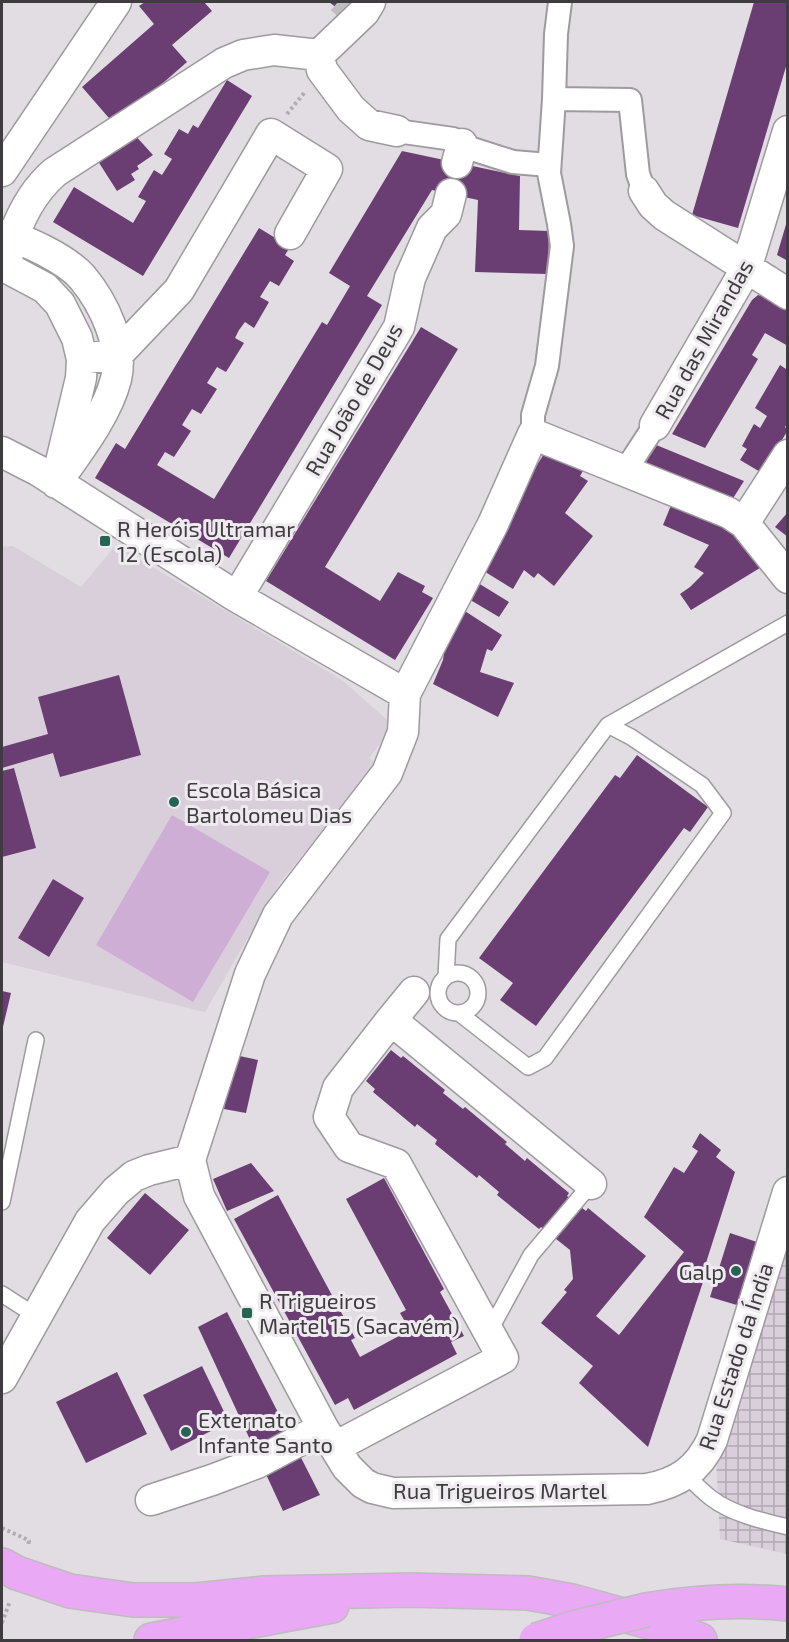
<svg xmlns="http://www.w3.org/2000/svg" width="789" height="1642" font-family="'Exo 2',sans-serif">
	<defs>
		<pattern id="industrial-grid" width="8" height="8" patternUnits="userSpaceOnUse" patternTransform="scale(1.5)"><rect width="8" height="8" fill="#d9cfdb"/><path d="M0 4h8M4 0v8" fill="none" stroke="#b1a9b3"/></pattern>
	</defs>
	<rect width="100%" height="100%" fill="#e1dde2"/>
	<path fill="#d9cfdb" d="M116,545L342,680L394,726L369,758L377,765L281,881L205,1012L2,962V547L13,546L81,587Z"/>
	<path fill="url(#industrial-grid)" d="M787,1226V1554L720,1539L716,1459Z"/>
	<path fill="#cfaed5" d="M172,815L270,872L193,1002L96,945Z"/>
	<path fill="#6b3e73" d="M145,2H204L212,11L172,45L187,62L115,125L82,87L154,24L139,6Z
		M329,2H348L342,12Z
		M754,2H788V60L738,228L692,215Z
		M227,80L252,96L143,276L53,222L74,187L133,223L146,201L138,197L154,170L162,175L172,159L164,154L179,129L188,134L193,125L198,128Z
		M133,133L153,155L137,166L139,169L131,174L135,180L117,191L96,158Z
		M402,151L520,176L519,230L549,231L548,274L475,272L478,200L432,190L367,296L382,305L229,558L95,478L116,443L125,449L259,228L290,247L285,255L294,261L279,286L270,281L260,297L269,302L254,328L245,322L239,330L235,338L244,343L226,372L217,367L207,383L217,389L201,414L192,409L182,425L191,431L174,457L165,452L157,465L214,499L322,322L327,325L350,286L329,273Z
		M787,221H788V261L777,255Z
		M758,295L765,297L788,310V346L765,333L752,355L758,359L705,448L672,434L752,300Z
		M421,327L458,349L325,567L380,601L398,572L425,586L422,592L433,598L395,660L266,581Z
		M780,365L786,369L788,366V423L785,427L788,430L762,473L740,460L747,449L742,446L754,424L760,428L767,416L755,408Z
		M649,442L744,481L730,503L635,463Z
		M549,446L587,464L580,476L588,481L565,513L593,536L554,586L538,573L534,578L524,570L513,589L474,565Z
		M674,498L726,522L765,565L691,610L680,594L690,587L704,573L694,567L709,545L663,525Z
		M788,512V537L775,527Z
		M470,578L509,602L499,617L462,595Z
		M457,606L502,635L492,651L487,649L480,672L514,683L498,717L433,684L443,660L448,627Z
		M119,675L141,755L60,777L53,753L2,768V747L48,734L38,697Z
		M637,755L708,807L690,832L684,828L536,1026L500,1000L513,983L479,958L615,775L620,778Z
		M14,768L36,848L2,857V771Z
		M53,879L84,898L49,957L18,938Z
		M2,991L11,993L2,1031Z
		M391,1050L401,1058L403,1056L445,1090L443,1093L463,1109L465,1107L507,1142L505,1144L525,1161L527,1158L569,1193L567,1196L586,1211L588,1208L646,1256L596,1316L619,1335L684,1252L644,1217L674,1167L684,1173L698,1151L692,1147L700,1133L721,1150L716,1157L735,1172L704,1269L707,1270L648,1447L579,1383L593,1366L541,1323L567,1292L564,1290L573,1279L570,1250L541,1227L539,1229L497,1195L499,1192L479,1175L477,1178L435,1144L437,1140L417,1124L415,1127L373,1092L375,1089L366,1081Z
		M235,1055L258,1060L246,1113L224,1109Z
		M251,1163L274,1191L227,1211L213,1179Z
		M384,1178L444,1289L440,1292L464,1336L451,1342L457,1354L354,1410L348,1398L335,1405L234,1219L278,1195L355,1338L351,1340L360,1357L410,1330L400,1313L406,1310L346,1199Z
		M145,1193L189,1230L150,1275L107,1238Z
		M730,1233L760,1243L740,1306L710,1297Z
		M227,1312L320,1495L283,1511L198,1327Z
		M202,1366L229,1422L171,1451L143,1395Z
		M117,1372L147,1434L86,1463L56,1402Z"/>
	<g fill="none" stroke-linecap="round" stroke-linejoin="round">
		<path stroke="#c0bdc1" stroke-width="22" stroke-dasharray="22 11" stroke-linecap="butt" d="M338,2L345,8"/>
		<defs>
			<path id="service" d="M438 993a20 20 0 1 1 40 0a20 20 0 1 1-40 0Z
				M446,977L448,939L608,725L788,623
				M459,1013L528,1067L545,1058L723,813L702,785L631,737L608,725
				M2,1202L36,1040
				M2,1294L36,1316
				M489,1332L531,1255L591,1184
				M686,1475C694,1483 702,1491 711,1498C732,1514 762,1521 788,1527"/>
			<path id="pedestrian" d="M554,99L630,100L638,174L644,191
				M397,131L453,139L469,148L513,162L549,165
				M533,434V415L547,366L562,246L559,224L549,173L554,99L556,34L560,2
				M625,471L655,425"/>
			<path id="minor" d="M319,55L322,70L351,109L369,125L397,131
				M319,55L364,12L370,2
				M457,163L462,144
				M2,171L116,2
				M644,191L653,205L664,215L788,294
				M2,235C24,238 67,260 82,277C104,303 124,346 116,379C107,415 77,453 56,483
				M2,265L45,288L60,304L77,338L82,359L81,378L60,466
				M5,266C13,231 27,196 55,172L224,63L243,55L274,50L319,55
				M82,359L118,354L179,290L271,134L327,169L290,234
				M655,425L746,269L788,131
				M2,452L39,471L237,597L405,694
				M744,523L788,455
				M788,578L744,523L729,513L533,434L493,524L405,694L403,732L387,773L278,915L250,974L190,1160L199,1196L323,1428L347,1467L363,1483L372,1488L393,1493L647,1489C678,1483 698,1470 712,1440L788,1192
				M237,597L399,327L410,278L432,228L446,214L451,194
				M391,1020L414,992
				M2,1378L90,1221L116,1191L134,1176L149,1170L190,1160
				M335,1447L503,1358L396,1164L349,1147L329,1117L338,1088L391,1020L591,1184
				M151,1500L212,1480L257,1463L323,1428"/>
			<path id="motorway" d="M2,1565L17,1573L70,1591L133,1600H196L265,1593L410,1590L528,1593L572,1601L675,1629L700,1640
				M646,1610C693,1602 740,1599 788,1604
				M151,1640L332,1606"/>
		</defs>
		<use href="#service" stroke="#9e9a9f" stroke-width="18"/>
		<use href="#pedestrian" stroke="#9e9a9f" stroke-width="26"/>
		<use href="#minor" stroke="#9e9a9f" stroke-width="33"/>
		<use href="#motorway" stroke="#bdbdbd" stroke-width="36"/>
		<path stroke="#b0acb1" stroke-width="4" stroke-dasharray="3 3" stroke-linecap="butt" d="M287,114L305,92
			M2,1528L26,1539L29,1541L28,1546
			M2,1623L10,1601"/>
		<use href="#service" stroke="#fff" stroke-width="15"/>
		<use href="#pedestrian" stroke="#fff" stroke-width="22"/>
		<use href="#minor" stroke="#fff" stroke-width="30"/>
		<use href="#motorway" stroke="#eaa9f5" stroke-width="33"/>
		<defs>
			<path id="motorway-bridge" d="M536,1640L573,1628L646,1610"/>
		</defs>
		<use href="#motorway-bridge" stroke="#bdbdbd" stroke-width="36" stroke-linecap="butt"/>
		<use href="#motorway-bridge" stroke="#eaa9f5" stroke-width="33"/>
	</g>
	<g fill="#266553" stroke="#eeeaef" stroke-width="2">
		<rect x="99" y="535" width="12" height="12" rx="3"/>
		<circle cx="174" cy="802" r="6"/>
		<circle cx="736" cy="1271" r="6"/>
		<rect x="241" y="1307" width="12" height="12" rx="3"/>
		<circle cx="186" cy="1432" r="6"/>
	</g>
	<g text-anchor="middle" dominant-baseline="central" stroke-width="6" stroke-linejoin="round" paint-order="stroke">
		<g font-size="22" fill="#3e3c3e" stroke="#eeeaef">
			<text transform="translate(703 339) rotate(-61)">Rua das Mirandas</text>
			<text transform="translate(353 399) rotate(-60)">Rua João de Deus</text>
			<text transform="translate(735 1356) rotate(-72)">Rua Estado da Índia</text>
			<text x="500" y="1490">Rua Trigueiros Martel</text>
		</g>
		<g font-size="22" fill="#3e3c3e" stroke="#eeeaef" text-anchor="start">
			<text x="117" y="528">R Heróis Ultramar<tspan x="117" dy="25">12 (Escola)</tspan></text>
			<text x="186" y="789">Escola Básica<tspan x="186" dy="25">Bartolomeu Dias</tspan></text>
			<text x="724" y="1271" text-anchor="end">Galp</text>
			<text x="259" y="1300">R Trigueiros<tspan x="259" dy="25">Martel 15 (Sacavém)</tspan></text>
			<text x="198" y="1419">Externato<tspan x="198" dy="25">Infante Santo</tspan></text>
		</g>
	</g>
	<rect width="789" height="1642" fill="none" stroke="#3e3c3e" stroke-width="6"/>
</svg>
